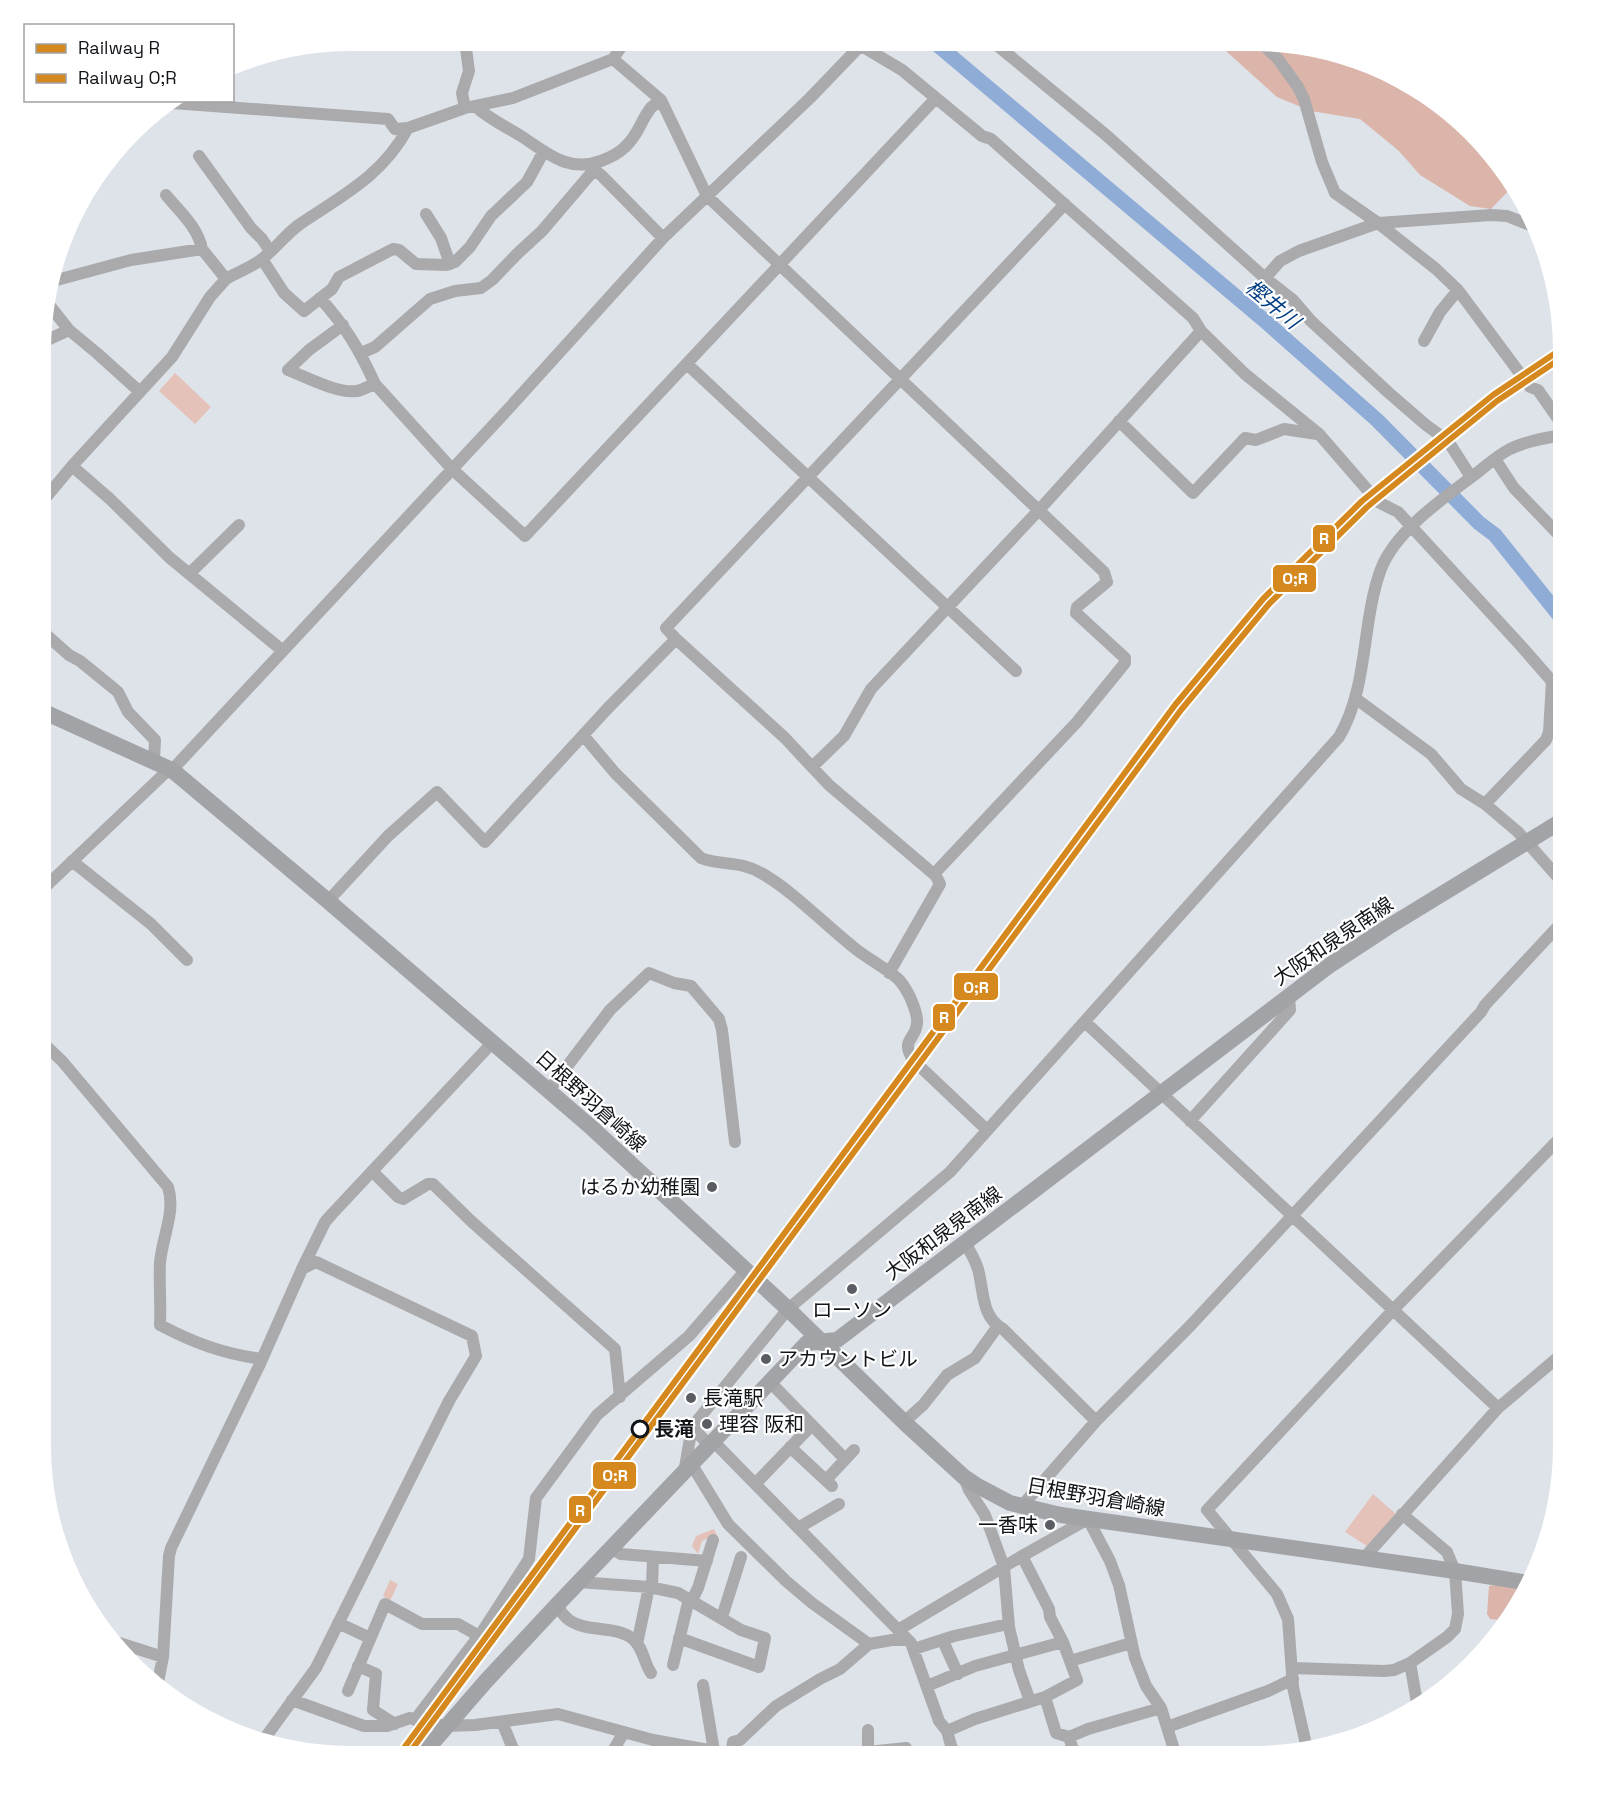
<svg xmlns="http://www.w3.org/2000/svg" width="1604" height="1797" font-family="'Space Grotesk','Noto Sans JP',sans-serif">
	<rect width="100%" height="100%" fill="#dee3ea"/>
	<path fill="#e4c1b9" d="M175,373L211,407L195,424L159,391Z
		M1373,1494L1396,1514L1367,1546L1345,1532Z
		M714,1529L718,1538L712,1536L702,1541L698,1554L692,1546L696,1536Z
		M390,1580L398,1584L390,1601L383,1596Z"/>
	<path fill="#dbb4aa" d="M1217,43H1293L1353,57L1425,93L1511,179L1514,185L1491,209L1470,206L1420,175L1399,151L1360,119L1311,111L1277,97Z
		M1495,1585L1526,1590L1522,1601L1508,1621L1490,1619L1487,1614L1489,1586Z"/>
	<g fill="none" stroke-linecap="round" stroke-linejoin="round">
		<path stroke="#8eacd6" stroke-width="15" d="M934,42L1265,321L1377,420L1479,523L1495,535L1563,620"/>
		<path stroke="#aaaaac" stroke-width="12" d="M465,41L469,71L462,93L465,108
			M855,42L902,70L982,136L991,139L1193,318L1201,331L1245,374L1319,434L1378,502L1398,512L1522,647L1563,694
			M993,42L1106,135L1265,278L1293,300L1311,321L1389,393L1426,425L1448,441L1471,477
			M1261,43L1278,59L1298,87L1304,99L1322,162L1335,193L1378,223L1436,269L1458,290L1530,387L1538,390L1563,426
			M613,59L661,100L707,196L1104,572L1107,582L1077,607L1076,613L1125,658V663L1077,722L934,874
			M172,103L388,119L395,129L408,128
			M475,106C489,119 505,126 521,136C547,153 568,173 601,161C609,158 618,154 625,147C639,134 640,122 650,109C652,106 657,103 661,100
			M199,156L251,228L262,239L270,251
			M589,166L601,175L663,238
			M166,195C179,211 198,227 202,249
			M426,214L441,238L450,264
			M262,259L284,293L304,311L332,289L339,277L393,249L399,250L416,264L447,265L455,262L470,247L491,216L527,182L544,151
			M1265,278L1280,261L1299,251L1378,223L1491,215L1507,216L1535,227
			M53,281L131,260L202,249L226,279C238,272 252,267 262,259C276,248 286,234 300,224C343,195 382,176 408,128L465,108L513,98L613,59L623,44L628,41
			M320,298C346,327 359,349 375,384C369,386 363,390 357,391C338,394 306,377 288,370L309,350L343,325
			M46,301L69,330L98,354L140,392
			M1424,341L1440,312L1458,290
			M43,342L69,330
			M361,353L375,347L430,299L455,291L481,288L492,280L517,254L542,231L594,170
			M687,364L1016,671
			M375,384L452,469L525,536L936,98
			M1119,421L1193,493L1245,438L1256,440L1284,429L1317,434
			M1495,459L1514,488L1563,539
			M72,466L110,499L170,558L283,651
			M43,501L72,466L172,357L210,297L226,279
			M189,574L239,525
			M43,632L69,655L80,661L112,687L118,692L128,712L155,740L154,760
			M676,639L666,628L1065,204
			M1355,698L1431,754L1461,789L1485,804L1518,832L1563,883
			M583,735L615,773L701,858C721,866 740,860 763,874C795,893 822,922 852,946C866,958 883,966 897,978C902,982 907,991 910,997C913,1004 918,1015 917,1023C916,1040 900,1039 913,1060L987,1130
			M812,767L829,785L936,876L940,884L889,973
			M1485,804L1546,740L1549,732L1552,681
			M72,861L151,924L187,960
			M42,890L164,774L172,770L511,406L663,238L810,98L861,45
			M328,901L388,836L437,792L485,842L608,708L676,639L785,738L812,767L844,736L871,689L1039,510L1201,331
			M1085,1022L1498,1408
			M42,1042L62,1061L168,1187C176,1212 162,1237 160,1263C159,1283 161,1304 160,1325C194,1343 224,1354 262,1359
			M549,1090L610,1010L649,973L674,983L691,986L719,1019L722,1030L735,1142
			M1190,1121L1290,1010L1289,996
			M372,1171L398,1197L403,1199L428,1184H433L471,1221L615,1349L620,1397
			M965,1243C970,1251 975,1260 978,1269C984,1291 981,1317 1003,1329L1096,1421
			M302,1269L325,1222L332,1214L493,1042
			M770,1382L845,1459
			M904,1422L923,1405L947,1375L975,1358L998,1326
			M714,1442L911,1643L939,1721L947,1731L954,1756
			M710,1446L692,1427L788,1309L950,1172L1339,737C1369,686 1361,623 1381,569C1395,532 1442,499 1473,476C1485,467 1496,456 1510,449C1527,441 1545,438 1563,435
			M790,1447L832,1486
			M692,1465L728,1524L786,1581L812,1603L869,1644L892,1640H907
			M684,1473L692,1427
			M964,1477L969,1490L985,1515L1004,1567L1009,1627L1019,1670L1030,1701
			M826,1480L854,1450
			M755,1484L812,1425
			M1021,1507L1096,1421L1191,1325L1481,1012L1485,1005L1563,921
			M1402,1514L1447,1552L1455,1571L1458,1614L1455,1629L1447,1637L1410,1663L1418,1708
			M798,1528L839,1504
			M611,1548L621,1554L707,1561
			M1364,1558L1498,1408L1563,1353
			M578,1582L649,1587L678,1593L741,1630L765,1638L759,1667L679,1638
			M652,1588L653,1557
			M692,1600L698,1588L713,1540
			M556,1606C560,1610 564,1616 569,1620C587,1633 616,1625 633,1639C643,1647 644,1663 651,1673
			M722,1617L741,1557
			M338,1623L370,1638
			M898,1630L1022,1556L1088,1519L1110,1561L1119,1585L1135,1658L1146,1686L1161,1708L1176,1756
			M113,1641L163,1657
			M943,1641L958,1674
			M637,1644L649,1587
			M914,1649L954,1636L1008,1624
			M1070,1661L1131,1643
			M673,1665L689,1599
			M358,1666L376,1674L373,1710L395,1724
			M1292,1668L1384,1671L1394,1670L1410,1663
			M703,1685L714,1751
			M927,1686L975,1666L1063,1642
			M157,1687L163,1657L169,1556L171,1548L259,1366L302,1269L316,1262L472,1336L476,1356L449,1401L316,1668L262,1742
			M348,1691L385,1604L422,1624H458L479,1636
			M1045,1697L1056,1733L1069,1737L1075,1756
			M292,1700L364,1726H387L410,1718L446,1726L475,1725L558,1714L653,1740L731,1754L756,1756
			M415,1720L482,1632L529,1559L536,1498L597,1415L689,1336L745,1271
			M502,1722L516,1756
			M1167,1727L1268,1691L1293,1679
			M868,1730V1756
			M947,1731L975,1719L1045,1697L1077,1680L1063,1642L1050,1617L1049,1609L1022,1556
			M1069,1737L1088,1729L1161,1708
			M1307,1749L1293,1687L1288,1619L1277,1594L1207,1510L1393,1310L1563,1135
			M868,1752L906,1748
			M610,1756L624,1732
			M731,1756L733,1742L740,1740L776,1706L820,1679L840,1669L869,1644"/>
		<path stroke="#a2a3a6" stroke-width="16" d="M42,711L172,770L328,901L592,1128L788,1309L906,1424L964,1477L976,1485L1010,1503L1061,1515L1455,1571L1529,1583
			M421,1756L486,1681L556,1606L807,1343L837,1340L1330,965L1388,927L1563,820"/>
		<defs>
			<path id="rail-1" d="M398,1756L1175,705L1263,599L1362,501L1493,395L1563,348"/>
			<path id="rail-2" d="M407,1756L1181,710L1269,604L1367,507L1497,401L1563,357"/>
		</defs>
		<use href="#rail-1" stroke="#fff" stroke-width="10"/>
		<use href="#rail-2" stroke="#fff" stroke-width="10"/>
		<use href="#rail-1" stroke="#d4881e" stroke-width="6"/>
		<use href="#rail-2" stroke="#d4881e" stroke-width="6"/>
	</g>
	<g fill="#595d62" stroke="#fff" stroke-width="2">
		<circle cx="712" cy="1187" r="6"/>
		<circle cx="852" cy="1289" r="6"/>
		<circle cx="766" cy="1359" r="6"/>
		<circle cx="691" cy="1398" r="6"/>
		<circle cx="707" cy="1424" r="6"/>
		<circle cx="1050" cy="1525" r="6"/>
	</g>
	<circle fill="#fff" stroke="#111519" stroke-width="3" cx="640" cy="1429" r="8"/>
	<g text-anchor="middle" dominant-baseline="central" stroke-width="4.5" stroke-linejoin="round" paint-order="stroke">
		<g font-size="20" fill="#111519" stroke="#fff">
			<text transform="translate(1333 941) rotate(-34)">大阪和泉泉南線</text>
			<text transform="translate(591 1101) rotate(42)">日根野羽倉崎線</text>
			<text transform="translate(943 1233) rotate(-37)">大阪和泉泉南線</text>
			<text transform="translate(1096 1497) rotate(10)">日根野羽倉崎線</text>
		</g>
		<g font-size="20" fill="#111519" stroke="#fff" text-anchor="start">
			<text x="700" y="1187" text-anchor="end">はるか幼稚園</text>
			<text x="852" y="1310" text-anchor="middle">ローソン</text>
			<text x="778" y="1359">アカウントビル</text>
			<text x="703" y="1398">長滝駅</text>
			<text x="719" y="1424">理容 阪和</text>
			<text x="1038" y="1525" text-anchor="end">一香味</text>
		</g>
		<g font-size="20" font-weight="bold" fill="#111519" stroke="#fff" text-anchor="start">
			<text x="654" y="1429">長滝</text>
		</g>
		<g font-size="21" font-style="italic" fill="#033e83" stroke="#fff">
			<text transform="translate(1273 304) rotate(40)">樫井川</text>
		</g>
	</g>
	<path d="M0 0H1604V1797H0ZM351 51H1253A300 300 0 0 1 1553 351V1446A300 300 0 0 1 1253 1746H351A300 300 0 0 1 51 1446V351A300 300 0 0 1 351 51Z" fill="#fff" fill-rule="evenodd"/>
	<g stroke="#fff" stroke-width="2">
		<rect x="1312" y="524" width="24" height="29" rx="6" fill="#d4881e"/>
		<rect x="1272" y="564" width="45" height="29" rx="6" fill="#d4881e"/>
		<rect x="953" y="972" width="46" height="29" rx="6" fill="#d4881e"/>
		<rect x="932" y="1003" width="24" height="29" rx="6" fill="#d4881e"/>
		<rect x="592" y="1461" width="45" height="29" rx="6" fill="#d4881e"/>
		<rect x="568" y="1495" width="24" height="29" rx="6" fill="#d4881e"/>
	</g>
	<g font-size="16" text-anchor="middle" font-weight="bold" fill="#fff">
		<text x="1324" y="544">R</text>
		<text x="1295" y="584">O;R</text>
		<text x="976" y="993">O;R</text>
		<text x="944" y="1023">R</text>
		<text x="615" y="1481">O;R</text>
		<text x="580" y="1516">R</text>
	</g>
	<rect x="24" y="24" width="210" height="78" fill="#ffffff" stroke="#a0a1a3" stroke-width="1.5"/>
	<rect x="36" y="44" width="30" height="9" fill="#d4881e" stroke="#a0a1a3" stroke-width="1.5"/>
	<text x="78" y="54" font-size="18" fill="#111519">Railway R</text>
	<rect x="36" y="74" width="30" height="9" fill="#d4881e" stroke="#a0a1a3" stroke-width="1.5"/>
	<text x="78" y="84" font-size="18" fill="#111519">Railway O;R</text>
</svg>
